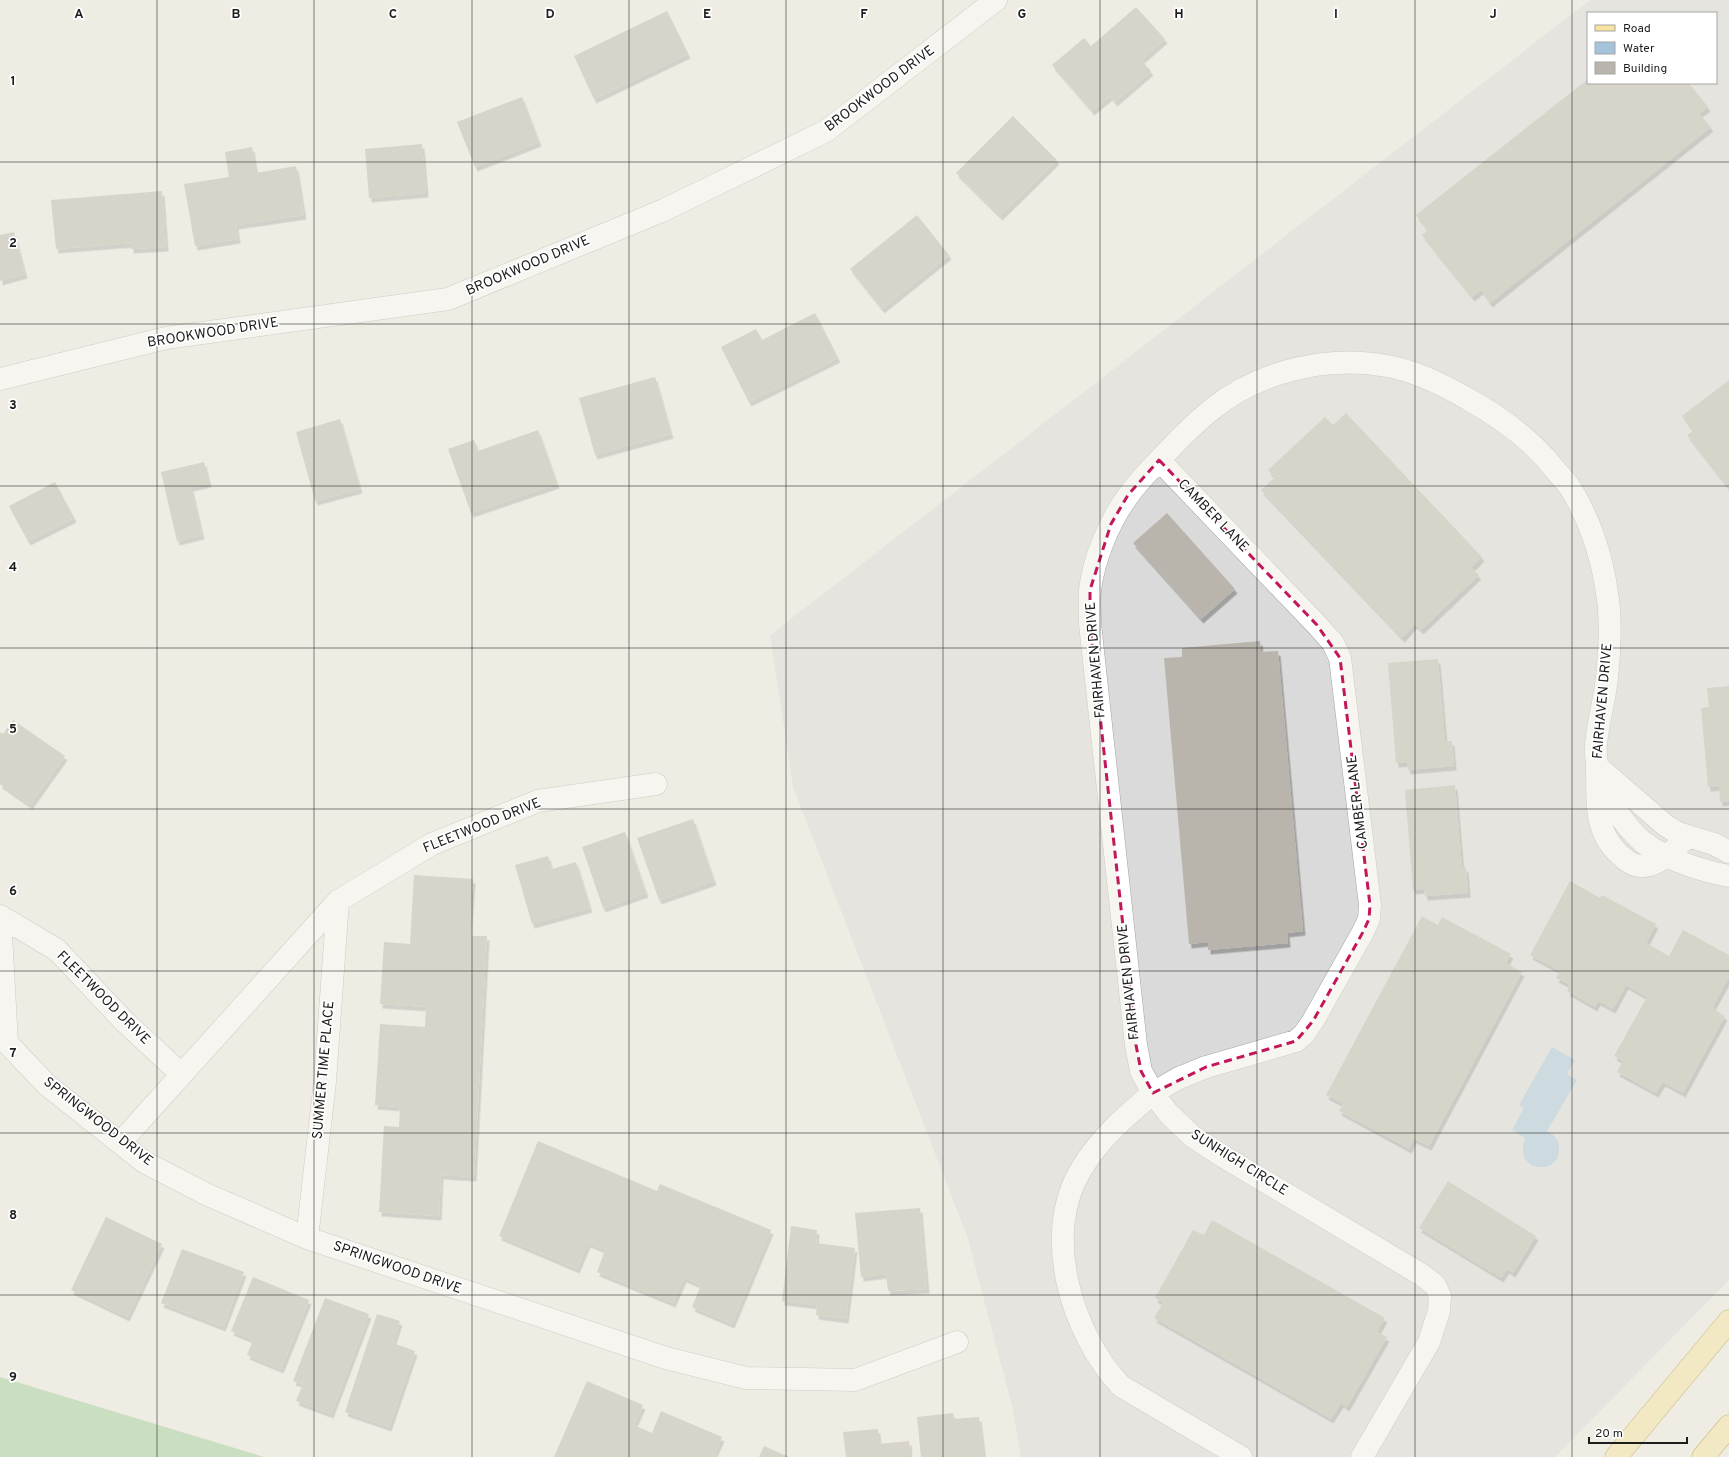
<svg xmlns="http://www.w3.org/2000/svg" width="1729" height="1457" font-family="Overpass,sans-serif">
	<defs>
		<filter id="shadow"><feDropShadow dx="2.5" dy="4.5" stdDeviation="0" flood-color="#0004"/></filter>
	</defs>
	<rect width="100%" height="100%" fill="#eeece3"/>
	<path fill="#dbdada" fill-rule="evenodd" d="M1590,0H1729V1280L1555,1457H1021L1012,1406L967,1236L793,787L770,635ZM1588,13H1716V83H1588Z"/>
	<path fill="#9ecc99" d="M0,1377L264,1457H0Z"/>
	<path fill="#a4c4da" d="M1552,1047L1575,1060L1567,1074L1577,1080L1547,1131C1554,1135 1559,1139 1559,1148C1561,1177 1512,1173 1525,1138L1512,1130L1524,1108L1519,1105Z"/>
	<path fill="#bab5ac" filter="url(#shadow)" d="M1136,7L1165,39L1141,60L1151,71L1115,102L1110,96L1092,111L1052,65L1084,38L1091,46Z
		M667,11L688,54L594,99L574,56Z
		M1588,79V83H1689L1708,107L1699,114L1711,127L1490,303L1481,290L1472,297L1422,235L1428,230L1416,215Z
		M522,97L539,142L475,167L457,122Z
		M1013,116L1057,160L1000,216L956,173Z
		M422,144L426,193L369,198L365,149Z
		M252,147L256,173L296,166L304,215L236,225L238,239L195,246L184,184L229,177L225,152Z
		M162,191L166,247L131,249V243L56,249L51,200Z
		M917,215L949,255L882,309L850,269Z
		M14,232L25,274L0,281V235Z
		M815,313L838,358L749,402L721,347L756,329L762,340Z
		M655,377L671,434L595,455L579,398Z
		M1729,380V489L1687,435L1693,431L1682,416Z
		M1346,413L1482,557L1471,568L1479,575L1421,630L1415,624L1402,638L1261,490L1275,477L1268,470L1325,417L1333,425Z
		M340,419L360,489L315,501L296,432Z
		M538,430L557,484L471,513L448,449L474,440L478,451Z
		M204,462L209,483L191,487L202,535L177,541L161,472Z
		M55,482L74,518L28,541L9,506Z
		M1167,513L1235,589L1201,619L1133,543Z
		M1260,641L1261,652L1278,651L1303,931L1287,933L1288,943L1208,950V942L1189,944L1164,658L1182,657V648Z
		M1438,659L1445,741H1452L1454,766L1408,770L1407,762L1396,763L1388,663Z
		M1729,686V801L1720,802L1719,786L1708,787L1701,708L1709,707L1707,688Z
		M13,720L65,756L30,805L0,784V732L3,734Z
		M1455,785L1462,868L1466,867L1468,893L1425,896L1424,889L1413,890L1405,790Z
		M693,819L714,881L659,900L637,838Z
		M625,832L646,893L603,908L582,847Z
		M548,856L552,869L576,862L590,908L532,924L515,865Z
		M414,875L473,879L469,936H487L474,1177L441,1175L439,1216L379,1212L384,1126L399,1127L400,1107L375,1105L380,1024L425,1027L426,1007L380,1004L384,942L410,944Z
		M1570,881L1600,898L1602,895L1656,924L1646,943L1669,956L1683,930L1729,955V977L1712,1008L1725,1016L1683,1093L1663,1082L1656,1093L1617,1072L1623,1061L1614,1056L1647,997L1626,985L1613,1009L1598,1001L1595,1007L1567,991L1570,985L1556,978L1560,971L1530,955Z
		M1422,916L1438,925L1442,917L1511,954L1506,963L1522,972L1429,1146L1414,1139L1409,1149L1339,1111L1343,1104L1326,1095Z
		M538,1141L657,1191L660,1184L771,1230L732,1324L692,1307L701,1285L684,1278L673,1303L597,1272L605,1250L588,1243L577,1269L499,1236Z
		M1448,1181L1536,1236L1513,1273L1507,1269L1501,1278L1419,1228Z
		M920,1208L927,1289L888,1291L886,1274L861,1277L855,1213Z
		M106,1217L162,1244L127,1317L71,1290Z
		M1212,1220L1385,1318L1377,1332L1387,1337L1347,1407L1341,1403L1331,1419L1154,1318L1163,1303L1155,1298L1193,1230L1204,1235Z
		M791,1226L817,1230L816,1243L855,1248L846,1319L816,1315L817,1305L782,1301Z
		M182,1249L244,1272L223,1327L161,1303Z
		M253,1277L309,1300L281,1369L247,1355L253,1340L231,1331Z
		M325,1298L369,1314L331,1414L296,1401L303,1384L293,1381Z
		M377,1314L400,1321L393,1343L415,1351L389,1427L345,1412Z
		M587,1381L643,1405L634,1425L652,1433L661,1411L722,1437L714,1455L719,1457H554Z
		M953,1413L954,1419L979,1417L984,1457H921L917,1417Z
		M878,1429L879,1444L909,1441L910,1457H846L843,1432Z
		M764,1446L789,1457H759Z"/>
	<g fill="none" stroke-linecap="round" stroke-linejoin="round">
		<defs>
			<path id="minor" d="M0,379L166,338L448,299L664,210L826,131L996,0
				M1159,460L1317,625L1333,643L1340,658L1370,905L1369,919L1363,932L1313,1021L1304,1034L1296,1041L1206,1067L1179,1078L1153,1093L1141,1071L1136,1045L1090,624C1090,613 1089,601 1090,590C1094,558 1109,522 1128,496C1139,480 1153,467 1166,453C1180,438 1195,423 1211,410C1259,371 1327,355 1387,366C1415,371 1442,384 1466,398C1495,414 1525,435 1547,460C1554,469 1562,477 1569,486C1589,517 1602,556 1607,593C1611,616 1610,642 1608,666C1607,693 1598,719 1596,745C1595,752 1597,760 1597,768C1598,805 1593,835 1626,860C1649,878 1673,851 1688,836
				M1598,767L1665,825L1678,833L1714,844L1729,852
				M1600,775C1608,799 1623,825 1643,842C1665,859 1702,871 1729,876
				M0,916L7,1043L47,1085L144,1162L208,1195L307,1238L666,1358L746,1378L855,1380L957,1342
				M0,916L57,950L124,1021L181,1074
				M120,1143L338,901L432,844L538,801L656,784
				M307,1238L325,1081L338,901
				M1241,1457L1121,1386C1071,1333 1041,1233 1082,1168C1100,1138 1127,1115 1153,1093L1168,1113L1192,1136L1224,1157L1422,1275L1435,1285L1440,1296L1439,1311L1429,1342L1362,1457"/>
			<path id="major" d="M1616,1457L1729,1321
				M1703,1457L1729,1426"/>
		</defs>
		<use href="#minor" stroke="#a4a4a4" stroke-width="23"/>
		<use href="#major" stroke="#907c05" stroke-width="23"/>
		<use href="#minor" stroke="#fff" stroke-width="22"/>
		<use href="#major" stroke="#f8e29d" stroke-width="22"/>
	</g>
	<path d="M0 0H1729V1457H0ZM1159,460L1317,625L1340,658L1370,905L1369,919L1363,932L1313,1021L1296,1041L1206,1067L1153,1093L1141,1071L1136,1045L1090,624V590L1111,524L1128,495Z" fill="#eeece3" fill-opacity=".55" fill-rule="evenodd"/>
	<path fill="none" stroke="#c2185b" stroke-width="3" stroke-dasharray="8 5" stroke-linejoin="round" d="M1159,460L1317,625L1340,658L1370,905L1369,919L1363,932L1313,1021L1296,1041L1206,1067L1153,1093L1141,1071L1136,1045L1090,624V590L1111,524L1128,495Z"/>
	<path fill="none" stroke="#1d1d1d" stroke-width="1" stroke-opacity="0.55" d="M157,0V1457M314,0V1457M472,0V1457M629,0V1457M786,0V1457M943,0V1457M1100,0V1457M1257,0V1457M1415,0V1457M1572,0V1457M0,162H1729M0,324H1729M0,486H1729M0,648H1729M0,809H1729M0,971H1729M0,1133H1729M0,1295H1729"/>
	<g text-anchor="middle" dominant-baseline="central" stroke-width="3.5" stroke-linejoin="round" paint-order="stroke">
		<g font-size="14" fill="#1d1d1d" stroke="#fff">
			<text transform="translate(880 89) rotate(-37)">BROOKWOOD DRIVE</text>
			<text transform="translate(528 266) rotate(-23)">BROOKWOOD DRIVE</text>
			<text transform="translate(213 333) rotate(-9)">BROOKWOOD DRIVE</text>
			<text transform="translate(1213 516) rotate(46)">CAMBER LANE</text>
			<text transform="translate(1096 660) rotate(-95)">FAIRHAVEN DRIVE</text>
			<text transform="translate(1603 701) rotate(-85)">FAIRHAVEN DRIVE</text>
			<text transform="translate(1358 802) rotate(-97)">CAMBER LANE</text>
			<text transform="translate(482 826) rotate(-22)">FLEETWOOD DRIVE</text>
			<text transform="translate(1129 982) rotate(-96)">FAIRHAVEN DRIVE</text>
			<text transform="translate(103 998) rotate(45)">FLEETWOOD DRIVE</text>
			<text transform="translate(324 1070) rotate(-85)">SUMMER TIME PLACE</text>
			<text transform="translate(98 1122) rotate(38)">SPRINGWOOD DRIVE</text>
			<text transform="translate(1239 1163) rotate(32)">SUNHIGH CIRCLE</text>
			<text transform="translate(397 1268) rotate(19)">SPRINGWOOD DRIVE</text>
		</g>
	</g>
	<g font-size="13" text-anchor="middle" font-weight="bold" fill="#1d1d1d" stroke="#fff" stroke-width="3.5" stroke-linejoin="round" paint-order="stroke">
		<text x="79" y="18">A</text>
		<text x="236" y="18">B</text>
		<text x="393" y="18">C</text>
		<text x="550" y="18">D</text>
		<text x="707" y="18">E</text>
		<text x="864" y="18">F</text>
		<text x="1022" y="18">G</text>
		<text x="1179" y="18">H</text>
		<text x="1336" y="18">I</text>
		<text x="1493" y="18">J</text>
		<text x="13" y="85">1</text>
		<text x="13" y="247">2</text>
		<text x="13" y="409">3</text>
		<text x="13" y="571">4</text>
		<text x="13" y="733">5</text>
		<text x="13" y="895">6</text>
		<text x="13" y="1057">7</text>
		<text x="13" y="1219">8</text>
		<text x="13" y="1381">9</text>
	</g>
	<rect x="1587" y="12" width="130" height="72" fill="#ffffff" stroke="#a5a5a5"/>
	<rect x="1595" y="25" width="20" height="6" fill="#f8e29d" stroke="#a5a5a5"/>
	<text x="1623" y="32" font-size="12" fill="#1d1d1d">Road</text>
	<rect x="1595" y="42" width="20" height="12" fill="#a4c4da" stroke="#a5a5a5"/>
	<text x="1623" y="52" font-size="12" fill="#1d1d1d">Water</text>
	<rect x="1595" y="62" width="20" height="12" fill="#bab5ac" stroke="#a5a5a5"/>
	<text x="1623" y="72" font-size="12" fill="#1d1d1d">Building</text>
	<path d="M1589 1437v6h98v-6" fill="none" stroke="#1d1d1d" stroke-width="2"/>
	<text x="1595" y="1437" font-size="12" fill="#1d1d1d" stroke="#ffffff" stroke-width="3" paint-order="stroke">20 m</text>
</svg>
